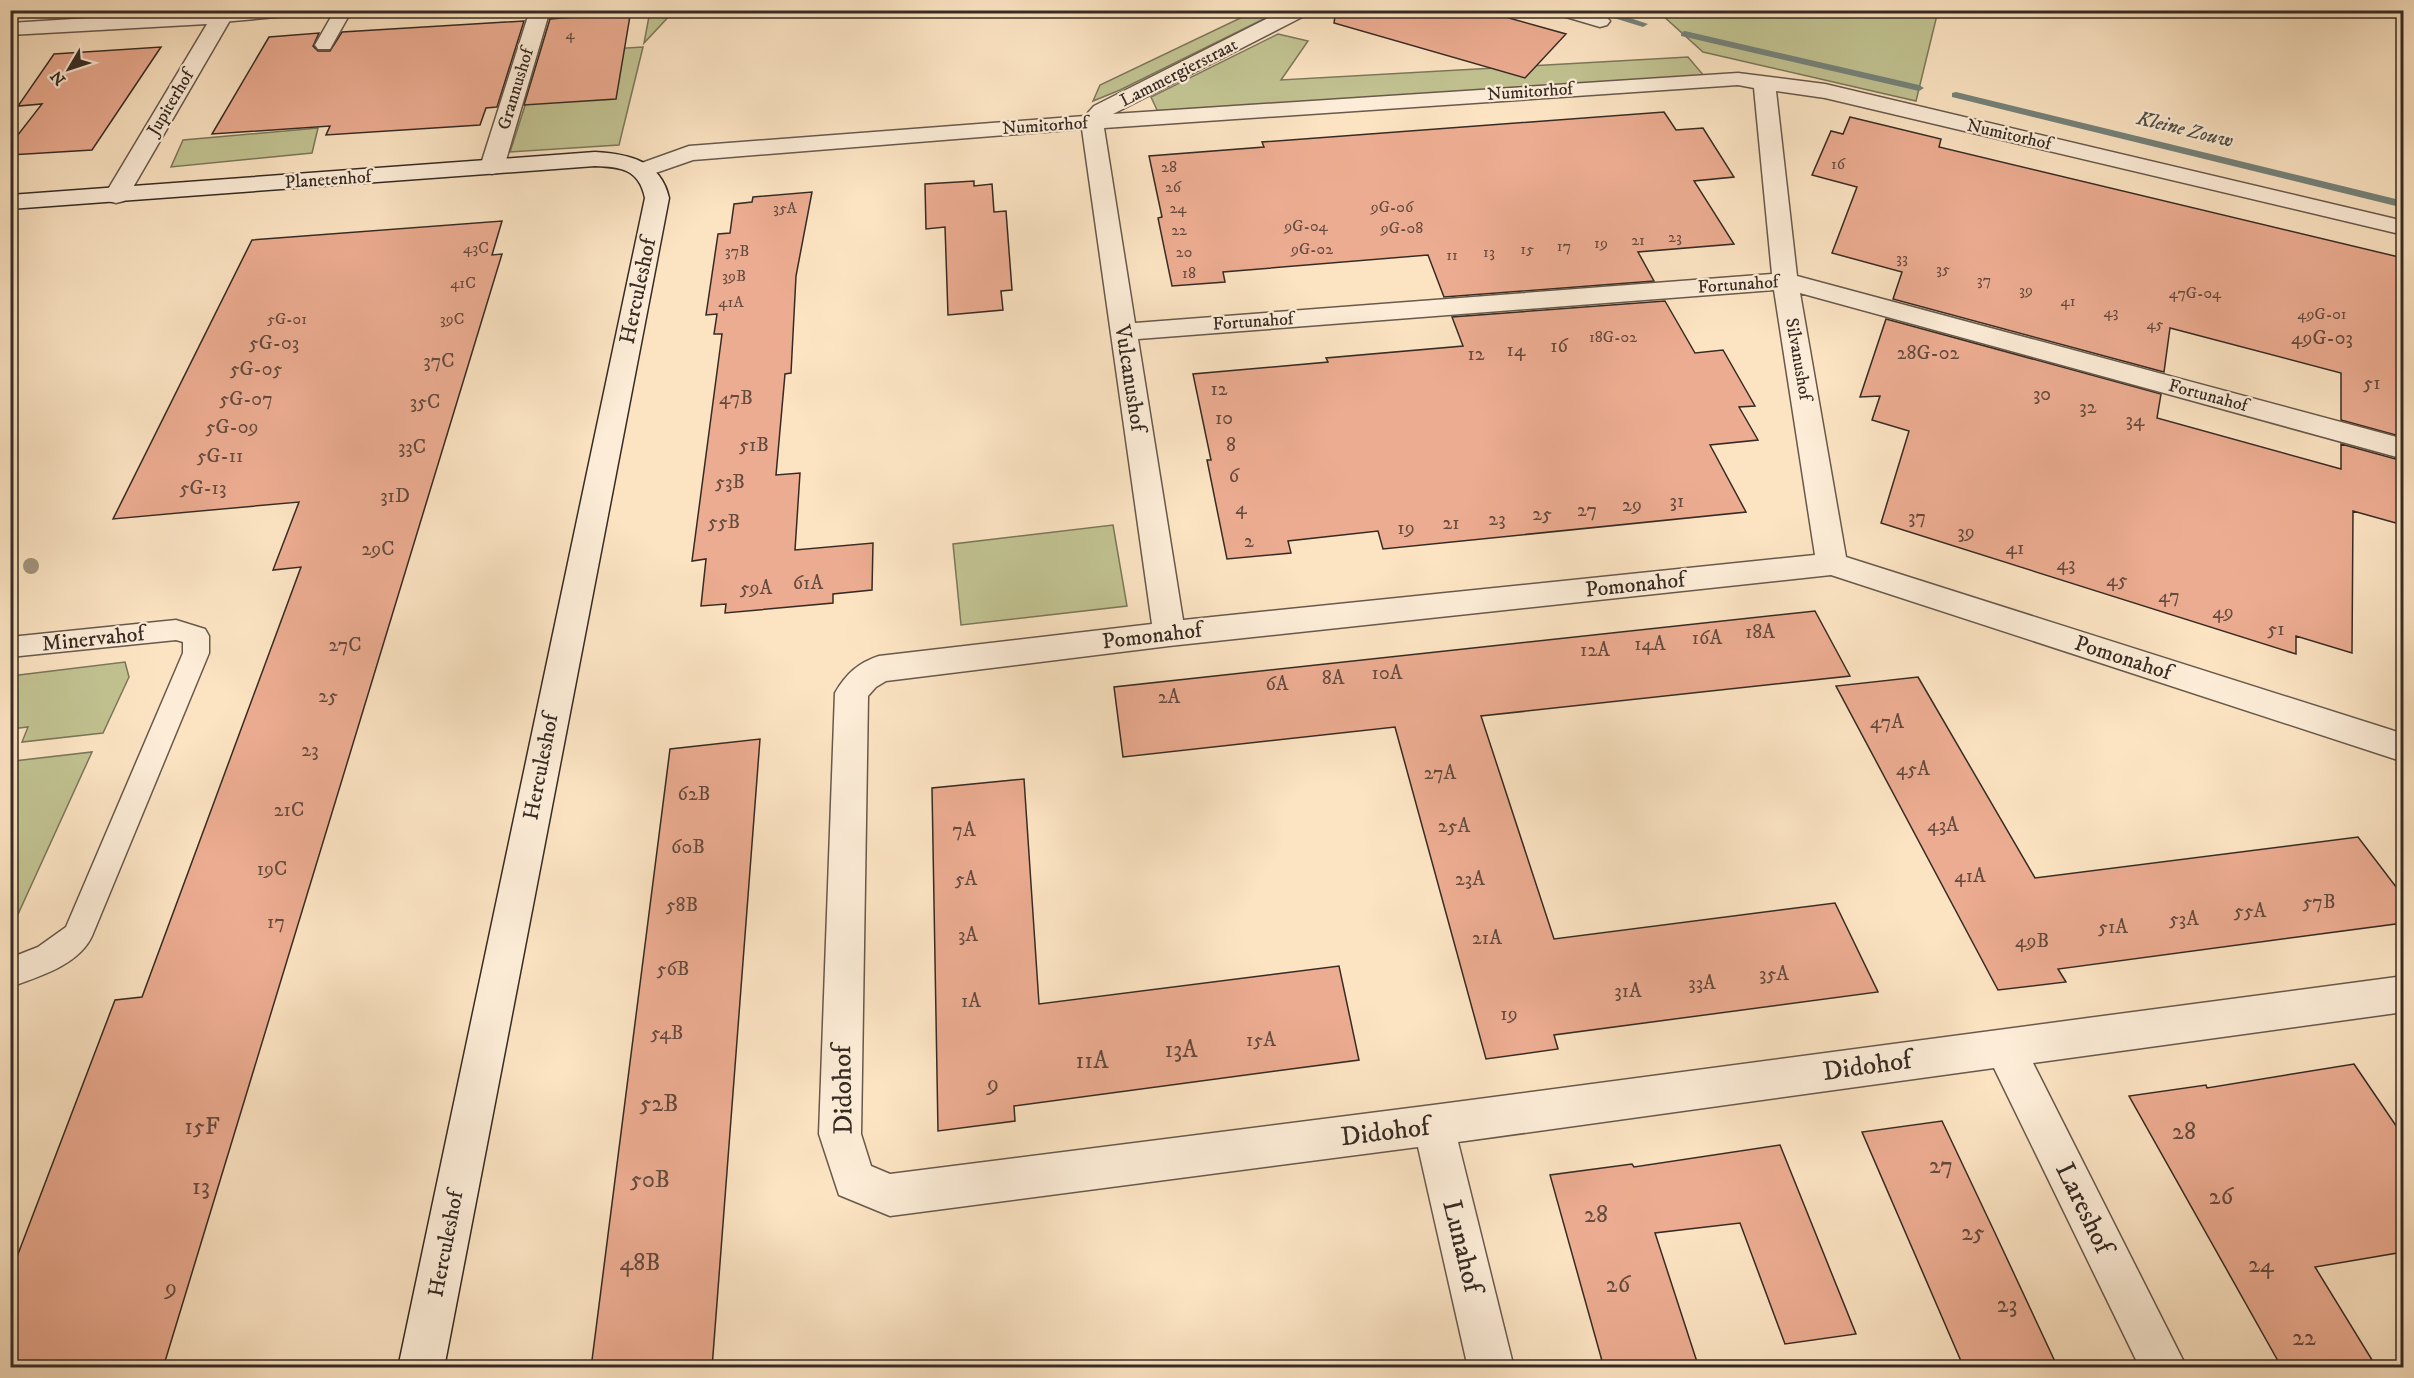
<svg xmlns="http://www.w3.org/2000/svg" width="2414" height="1378" font-family="'IM FELL DW Pica',serif">
	<rect width="100%" height="100%" fill="#fce4c3"/>
	<filter id="stains"><feTurbulence type="fractalNoise" baseFrequency=".00333" numOctaves="4"/><feColorMatrix values="0 0 0 0 .2 0 0 0 0 .09 0 0 0 0 .02 0 0 0 .5 -.17"/></filter>
	<radialGradient id="worn" r=".72"><stop offset=".6" stop-color="#630" stop-opacity="0"/><stop offset="1" stop-color="#630" stop-opacity=".3"/></radialGradient>
	<path fill="#c2c392" stroke="#7c775b" stroke-width="1.5" d="M1663,10H1938V11L1916,101L1703,52L1661,14Z
		M650,11H674L644,43Z
		M1255,11H1280L1120,90L1093,101L1100,85Z
		M1278,34L1308,41L1281,80L1688,57L1705,77L1158,112L1151,97Z
		M643,47L619,145L510,152L542,53Z
		M318,128L312,153L171,167L183,140Z
		M1113,525L1127,606L961,625L953,544Z
		M125,662L129,677L103,733L22,742L28,727L11,729V676Z
		M92,752L14,923L11,926L10,769L14,761Z"/>
	<g fill="none" stroke-linecap="round" stroke-linejoin="round">
		<path fill="#75837b" fill-rule="evenodd" d="M1588,10H1606L1648,24L1643,27Z
			M1685,31L1919,85L1924,88L1919,91L1681,36V32Z
			M1956,92L2404,201V208L1952,97V93Z"/>
	</g>
	<path fill="#ecac91" stroke="#362b24" stroke-width="1.5" d="M589,10H631L616,99L524,105L550,19L587,16Z
		M1336,10H1480L1566,34L1525,78L1334,23Z
		M524,21L497,107L486,108L480,125L326,135L330,126L212,134L269,37L319,33L313,46L318,51H330L342,32Z
		M161,47L92,150L10,155V145L42,104L18,106L54,54Z
		M1664,112L1676,130L1703,128L1734,177L1694,181L1734,244L1638,252L1654,281L1444,297L1428,255L1223,272L1225,282L1172,286L1158,218L1162,217L1149,156L1264,147L1262,142Z
		M1850,117L1941,139L1939,147L2403,258V437L2341,420V373L2170,328L2164,372L1893,299L1902,272L1832,253L1857,187L1812,175L1831,131L1843,134Z
		M974,181V186L992,184L994,212L1006,211L1012,290L1001,291L1003,310L948,315L945,227L926,229L925,184Z
		M812,192L796,276L791,373L785,374L776,475L800,473L795,550L873,543L872,590L833,594V603L725,613L726,604L701,606L706,559L692,561L722,334H714L717,314L706,315L718,234L730,233L734,204L752,202L753,197Z
		M502,221L492,255L502,254L163,1368H10V1275L115,1000L142,997L301,567L273,570L299,502L113,519L252,240Z
		M1665,301L1695,353L1723,350L1755,406L1739,407L1758,440L1710,445L1746,512L1383,549L1378,531L1288,541L1291,553L1227,559L1207,460H1211L1193,374L1328,362L1326,358L1463,346L1452,317Z
		M1886,319L2161,394L2157,418L2341,469V444L2403,461V525L2353,511L2352,653L2296,636V654L1881,523L1909,431L1872,420L1880,396L1860,397Z
		M1815,611L1850,676L1481,716L1554,939L1835,903L1878,992L1554,1035L1558,1049L1486,1059L1395,727L1123,757L1114,687Z
		M1918,677L2035,878L2358,837L2403,896V923L2058,969L2066,982L1998,990L1836,686Z
		M760,739L712,1368H591L670,749Z
		M1024,779L1039,1004L1339,966L1359,1060L1014,1106L1015,1121L938,1131L932,788Z
		M2354,1064L2403,1136V1252L2315,1267L2377,1368H2282L2129,1096L2206,1085L2207,1088Z
		M1942,1121L1995,1233L2058,1368H1964L1862,1132Z
		M1780,1145L1856,1334L1785,1344L1740,1223L1655,1233L1699,1368H1604L1550,1175L1632,1164L1634,1167Z"/>
	<g fill="none" stroke-linecap="round" stroke-linejoin="round">
		<defs>
			<path id="lane" d="M239,10H307L299,15L222,22L214,17L216,13Z
				M335,10H352L330,49H318L315,45Z
				M176,620L205,629L209,636V653L92,936C79,965 38,977 10,987V958L38,947L66,927L183,653V642L176,640L10,657V637Z"/>
			<path id="street" d="M216,10H236L128,196L124,201L116,203L108,201L104,196L207,24L10,35V23Z
				M530,10H550L504,167L500,172L492,174L484,172L480,167Z
				M1284,10H1311L1308,14L1113,114L1738,73L1825,84L2404,221V235L1825,98L1776,91L1797,276L2404,439V459L1800,293L1846,557L2404,734V762L1831,575L1169,646L886,681L876,687L868,696L861,1134L871,1166L890,1174L1433,1105L2404,976V1012L2033,1063L2187,1368H2140L1994,1068L1458,1142L1514,1368H1468L1418,1147L890,1216L839,1195L819,1134L835,693C846,674 858,663 879,656L1152,624L1082,129L693,160L644,177L636,175L632,170L636,165L689,146L1085,116L1094,106ZM1738,85L1754,88L1772,274L1135,323L1104,128ZM1774,290L1815,555L1183,620L1138,339Z
				M1553,10C1569,10 1600,6 1610,21L1607,25L1600,27L1556,14Z"/>
			<path id="secondary" d="M595,152C629,154 661,161 669,198L444,1368H398L645,198C639,169 621,167 595,166L10,209V195Z"/>
		</defs>
		<use href="#lane" stroke="#68594c" stroke-width="3"/>
		<use href="#street" stroke="#68594c" stroke-width="3"/>
		<use href="#secondary" stroke="#362b24" stroke-width="3"/>
		<use href="#lane" fill="#fdedd8" fill-rule="evenodd"/>
		<use href="#street" fill="#fdedd8" fill-rule="evenodd"/>
		<use href="#secondary" fill="#fdedd8" fill-rule="evenodd"/>
	</g>
	<circle fill="#a2937b" cx="31" cy="566" r="8"/>
	<g text-anchor="middle" dominant-baseline="central" stroke-width="4.5" stroke-linejoin="round" paint-order="stroke">
		<g font-size="16" fill="#644b3f">
			<text x="570" y="34">4</text>
			<text x="1838" y="164">16</text>
			<text x="1169" y="167">28</text>
			<text x="1173" y="187">26</text>
			<text x="1392" y="207">9G-06</text>
			<text x="785" y="208">35A</text>
			<text x="1178" y="208">24</text>
			<text x="1306" y="226">9G-04</text>
			<text x="1402" y="228">9G-08</text>
			<text x="1179" y="230">22</text>
			<text x="1675" y="237">23</text>
			<text x="1638" y="240">21</text>
			<text x="1601" y="243">19</text>
			<text x="1564" y="246">17</text>
			<text x="476" y="248">43C</text>
			<text x="1312" y="249">9G-02</text>
			<text x="1527" y="249">15</text>
			<text x="737" y="251">37B</text>
			<text x="1184" y="252">20</text>
			<text x="1489" y="252">13</text>
			<text x="1452" y="255">11</text>
			<text x="1902" y="258">33</text>
			<text x="1943" y="269">35</text>
			<text x="1189" y="273">18</text>
			<text x="734" y="276">39B</text>
			<text x="1984" y="280">37</text>
			<text x="463" y="283">41C</text>
			<text x="2026" y="290">39</text>
			<text x="2195" y="293">47G-04</text>
			<text x="2068" y="301">41</text>
			<text x="731" y="302">41A</text>
			<text x="2111" y="312">43</text>
			<text x="2322" y="314">49G-01</text>
			<text x="287" y="319">5G-01</text>
			<text x="452" y="319">39C</text>
			<text x="2155" y="324">45</text>
			<text x="1613" y="337">18G-02</text>
		</g>
		<g font-size="18" fill="#362b24" stroke="#fdedd8">
			<text transform="translate(1179 73) rotate(-27)">Lammergierstraat</text>
			<text transform="translate(516 89) rotate(-73)">Grannushof</text>
			<text transform="translate(1530 92) rotate(-4)">Numitorhof</text>
			<text transform="translate(171 103) rotate(-59)">Jupiterhof</text>
			<text transform="translate(1045 126) rotate(-4)">Numitorhof</text>
			<text transform="translate(2009 135) rotate(13)">Numitorhof</text>
			<text transform="translate(328 180) rotate(-4)">Planetenhof</text>
			<text transform="translate(1738 285) rotate(-4)">Fortunahof</text>
			<text transform="translate(1253 322) rotate(-4)">Fortunahof</text>
			<text transform="translate(1798 359) rotate(80)">Silvanushof</text>
			<text transform="translate(2208 396) rotate(15)">Fortunahof</text>
		</g>
		<g font-size="20" font-style="italic" fill="#505048" stroke="#fdedd8">
			<text transform="translate(2185 130) rotate(14)">Kleine Zouw</text>
		</g>
		<g font-size="20" fill="#644b3f">
			<text x="2322" y="338">49G-03</text>
			<text x="274" y="343">5G-03</text>
			<text x="1559" y="346">16</text>
			<text x="1516" y="350">14</text>
			<text x="1928" y="353">28G-02</text>
			<text x="1476" y="354">12</text>
			<text x="439" y="361">37C</text>
			<text x="256" y="369">5G-05</text>
			<text x="2372" y="383">51</text>
			<text x="1219" y="389">12</text>
			<text x="2042" y="394">30</text>
			<text x="736" y="398">47B</text>
			<text x="246" y="399">5G-07</text>
			<text x="425" y="402">35C</text>
			<text x="2088" y="407">32</text>
			<text x="1224" y="418">10</text>
			<text x="2135" y="420">34</text>
			<text x="232" y="427">5G-09</text>
			<text x="754" y="445">51B</text>
			<text x="1231" y="445">8</text>
			<text x="412" y="447">33C</text>
			<text x="220" y="456">5G-11</text>
			<text x="1234" y="476">6</text>
			<text x="730" y="482">53B</text>
			<text x="203" y="488">5G-13</text>
			<text x="395" y="496">31D</text>
			<text x="1677" y="501">31</text>
			<text x="1632" y="505">29</text>
			<text x="1241" y="508">4</text>
			<text x="1587" y="510">27</text>
			<text x="1542" y="514">25</text>
			<text x="1917" y="517">37</text>
			<text x="1497" y="519">23</text>
			<text x="724" y="522">55B</text>
			<text x="1451" y="523">21</text>
			<text x="1406" y="528">19</text>
			<text x="1966" y="532">39</text>
			<text x="1249" y="541">2</text>
			<text x="2015" y="548">41</text>
			<text x="378" y="549">29C</text>
			<text x="2066" y="564">43</text>
			<text x="2117" y="580">45</text>
			<text x="808" y="583">61A</text>
			<text x="756" y="588">59A</text>
			<text x="2169" y="596">47</text>
			<text x="2223" y="612">49</text>
			<text x="2276" y="629">51</text>
			<text x="1760" y="632">18A</text>
			<text x="1707" y="638">16A</text>
			<text x="1650" y="644">14A</text>
			<text x="345" y="645">27C</text>
			<text x="1595" y="650">12A</text>
			<text x="1387" y="673">10A</text>
			<text x="1333" y="678">8A</text>
			<text x="1277" y="684">6A</text>
			<text x="328" y="696">25</text>
			<text x="1169" y="697">2A</text>
			<text x="1887" y="722">47A</text>
			<text x="310" y="750">23</text>
			<text x="1913" y="769">45A</text>
			<text x="1440" y="773">27A</text>
			<text x="694" y="794">62B</text>
			<text x="289" y="810">21C</text>
			<text x="1943" y="825">43A</text>
			<text x="1454" y="826">25A</text>
			<text x="964" y="830">7A</text>
			<text x="688" y="847">60B</text>
			<text x="272" y="869">19C</text>
			<text x="1970" y="876">41A</text>
			<text x="966" y="879">5A</text>
			<text x="1470" y="879">23A</text>
			<text x="2319" y="902">57B</text>
			<text x="682" y="905">58B</text>
			<text x="2250" y="911">55A</text>
			<text x="2184" y="919">53A</text>
			<text x="276" y="922">17</text>
			<text x="2113" y="927">51A</text>
			<text x="968" y="935">3A</text>
			<text x="1487" y="938">21A</text>
			<text x="2032" y="941">49B</text>
			<text x="673" y="969">56B</text>
			<text x="1774" y="974">35A</text>
			<text x="1702" y="983">33A</text>
			<text x="1628" y="991">31A</text>
			<text x="971" y="1001">1A</text>
			<text x="1509" y="1014">19</text>
			<text x="667" y="1033">54B</text>
			<text x="1261" y="1040">15A</text>
		</g>
		<g font-size="22" fill="#362b24" stroke="#fdedd8">
			<text transform="translate(638 291) rotate(-78)">Herculeshof</text>
			<text transform="translate(1130 378) rotate(81)">Vulcanushof</text>
			<text transform="translate(1635 585) rotate(-6)">Pomonahof</text>
			<text transform="translate(1152 636) rotate(-7)">Pomonahof</text>
			<text transform="translate(93 639) rotate(-6)">Minervahof</text>
			<text transform="translate(2123 658) rotate(18)">Pomonahof</text>
			<text transform="translate(541 767) rotate(-79)">Herculeshof</text>
			<text transform="translate(446 1244) rotate(-79)">Herculeshof</text>
		</g>
		<g font-size="24" fill="#644b3f">
			<text x="1181" y="1050">13A</text>
			<text x="1092" y="1061">11A</text>
			<text x="993" y="1084">9</text>
			<text x="659" y="1104">52B</text>
			<text x="202" y="1127">15F</text>
			<text x="2184" y="1132">28</text>
			<text x="1941" y="1166">27</text>
			<text x="650" y="1180">50B</text>
			<text x="201" y="1187">13</text>
			<text x="2221" y="1197">26</text>
			<text x="1596" y="1215">28</text>
			<text x="1973" y="1233">25</text>
			<text x="640" y="1263">48B</text>
			<text x="2261" y="1265">24</text>
			<text x="1618" y="1285">26</text>
			<text x="171" y="1288">9</text>
			<text x="2007" y="1305">23</text>
			<text x="2304" y="1338">22</text>
		</g>
		<g font-size="27" fill="#362b24" stroke="#fdedd8">
			<text transform="translate(1867 1066) rotate(-8)">Didohof</text>
			<text transform="translate(843 1090) rotate(-91)">Didohof</text>
			<text transform="translate(1385 1132) rotate(-7)">Didohof</text>
			<text transform="translate(2084 1208) rotate(64)">Lareshof</text>
			<text transform="translate(1462 1246) rotate(76)">Lunahof</text>
		</g>
	</g>
	<rect width="2414" height="1378" fill="none" stroke="#fce4c3" stroke-width="36"/>
	<rect x="12" y="12" width="2390" height="1354" fill="none" stroke="#362b24" stroke-width="3"/>
	<rect x="18" y="18" width="2378" height="1342" fill="none" stroke="#362b24" stroke-width="1.5"/>
	<g transform="translate(69 69) rotate(231)" stroke="#fdedd8" stroke-width="4.5" paint-order="stroke">
	<path d="M0-4.5L10 22L0 15L-10 22Z" fill="#362b24"/>
	<text y="-9" font-size="16" font-weight="bold" text-anchor="middle" fill="#362b24">N</text>
	</g>
	<rect width="100%" height="100%" filter="url(#stains)"/>
	<rect width="100%" height="100%" fill="url(#worn)"/>
</svg>
